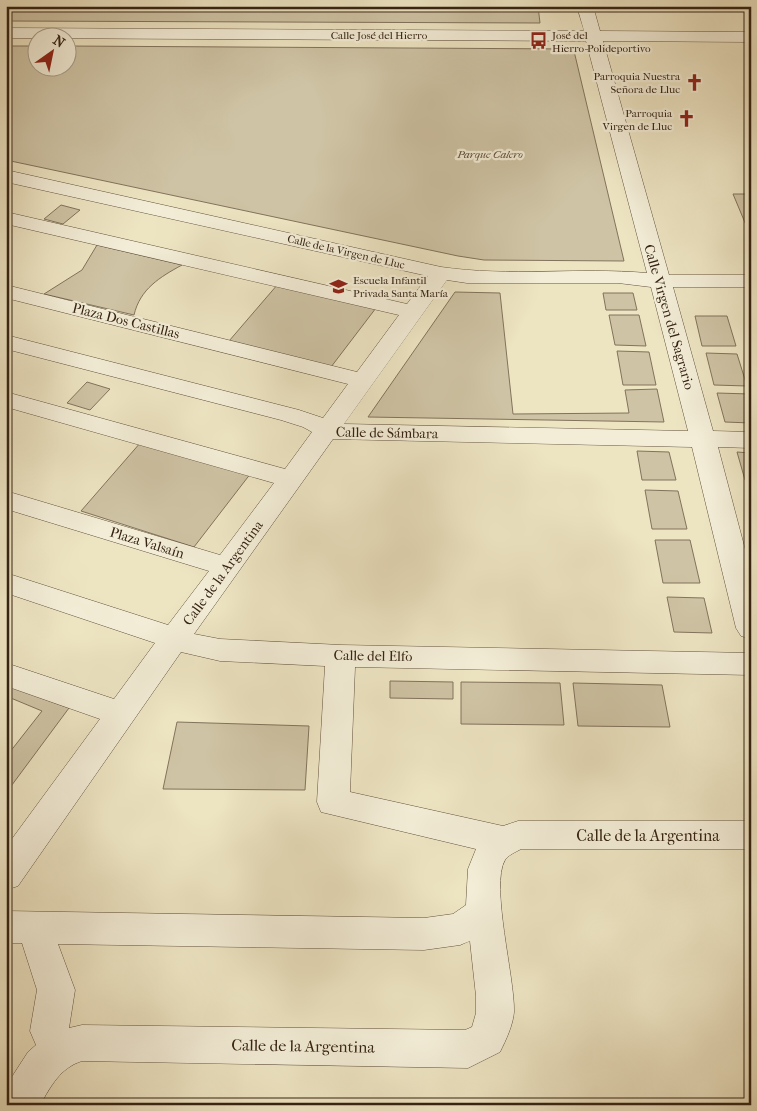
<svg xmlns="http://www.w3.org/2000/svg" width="757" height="1111" font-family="'IM FELL French Canon',serif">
	<rect width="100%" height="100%" fill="#ede4c2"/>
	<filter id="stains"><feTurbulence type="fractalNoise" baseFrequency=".004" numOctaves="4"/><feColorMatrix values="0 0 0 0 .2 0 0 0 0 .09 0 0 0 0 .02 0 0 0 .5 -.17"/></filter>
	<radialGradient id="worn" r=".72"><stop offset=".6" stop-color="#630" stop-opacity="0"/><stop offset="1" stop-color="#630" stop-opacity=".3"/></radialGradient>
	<path fill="#cec3a4" stroke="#82735c" d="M6,6H538L540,23L6,21Z
		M6,46H37L38,68H68V46L572,49L574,51L624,261L484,260L458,256L6,160Z
		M733,194H751V237Z
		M61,205L80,210L63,224L44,219Z
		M97,245L182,265C160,277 140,289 134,315L44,294L82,270Z
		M278,284L376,308L331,367L229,341Z
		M455,292L500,293L513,414L629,413L625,390L657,389L664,422L368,417Z
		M603,293H633L637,310H606Z
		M609,315H639L646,346L615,345Z
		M695,316H727L736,346H702Z
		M617,351L649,352L656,385H623Z
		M706,353L737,354L747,386L714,385Z
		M87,382L110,389L90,410L67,403Z
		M717,393L750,394L751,423L725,422Z
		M141,442L251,473L194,547L81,511Z
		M637,451L669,452L676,480H642Z
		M737,452L751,453V480H745Z
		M645,490L678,491L687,529H652Z
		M655,540H690L700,583H663Z
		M667,597L704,598L712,633L674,632Z
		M390,681L453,682V699L390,698Z
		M461,682L560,683L564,725L461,724Z
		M573,683L662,685L670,727L578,726Z
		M6,685L69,708L6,793V757L42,711L6,696Z
		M177,722L309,726L305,790L163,789Z"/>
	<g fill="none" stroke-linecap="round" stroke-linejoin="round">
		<defs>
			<path id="minor" d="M577,6H593L600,31L751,32V42L603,41L669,275H751V287H673L713,431L751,432V448L718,447L751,572V639L741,636L736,628L692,447L333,439L194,634L220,639L341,645L751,653V675L355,667L350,792L503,826L518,821H751V849H521C516,852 508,855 505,860C490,885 515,978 514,1012C513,1025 506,1040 500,1052L468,1068L82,1061C60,1068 51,1086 40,1105H6V1086L28,1052L36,1045L30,1031L37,990L22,943H6V911L424,918L453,914L466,905L468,869L476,849L321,812L317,802L325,666L220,661L181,652L18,886L6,890V847L100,719L6,686V663L114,699L155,643L6,593V573L168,625L209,571L6,509V491L220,555L274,483L6,407V392L285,469L312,432L303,427L281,420L6,349V335L299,410L323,418L348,384L6,298V285L357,372L399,315L6,224V212L407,304L428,276L6,182V170L441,267C509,277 579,267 647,273L586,41L6,38V28L584,31ZM447,280L467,283H618L651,287L688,431L344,424ZM470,941L476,996V1013L472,1027L465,1030L82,1025L69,1028L75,990L58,944L424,950L460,945Z"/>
		</defs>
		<use href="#minor" stroke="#63533f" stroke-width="1"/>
		<use href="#minor" fill="#f3edd7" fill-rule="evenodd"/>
	</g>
	<defs>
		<symbol id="bus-bare" viewBox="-9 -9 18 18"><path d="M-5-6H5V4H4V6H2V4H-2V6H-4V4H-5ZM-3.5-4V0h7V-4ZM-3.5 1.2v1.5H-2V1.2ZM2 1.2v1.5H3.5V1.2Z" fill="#8f2418" stroke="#f3edd7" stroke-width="2.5" paint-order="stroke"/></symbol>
		<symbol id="church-bare" viewBox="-9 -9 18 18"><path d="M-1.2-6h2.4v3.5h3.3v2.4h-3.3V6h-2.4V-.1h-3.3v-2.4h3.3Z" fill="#8f2418" stroke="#f3edd7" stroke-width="2.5" paint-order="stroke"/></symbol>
		<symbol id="school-bare" viewBox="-9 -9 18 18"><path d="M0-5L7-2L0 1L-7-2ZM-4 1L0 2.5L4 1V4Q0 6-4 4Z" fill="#8f2418" stroke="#f3edd7" stroke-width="2.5" paint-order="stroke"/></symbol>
	</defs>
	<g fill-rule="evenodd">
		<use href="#bus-bare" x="526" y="28" width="25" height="25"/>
		<use href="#church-bare" x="682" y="70" width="25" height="25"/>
		<use href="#church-bare" x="674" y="106" width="25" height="25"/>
		<use href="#school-bare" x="326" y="274" width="25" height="25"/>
	</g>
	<g text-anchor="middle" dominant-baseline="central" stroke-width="4.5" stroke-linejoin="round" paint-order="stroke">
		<g font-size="11" fill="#352313" stroke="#f3edd7">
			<text x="379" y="35">Calle José del Hierro</text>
			<text transform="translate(346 252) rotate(13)">Calle de la Virgen de Lluc</text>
		</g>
		<g font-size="11" fill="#352313" stroke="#f3edd7" text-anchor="start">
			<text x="552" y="35">José del<tspan x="552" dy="13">Hierro-Polideportivo</tspan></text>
			<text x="680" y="76" text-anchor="end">Parroquia Nuestra<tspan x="680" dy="13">Señora de Lluc</tspan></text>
			<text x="672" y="113" text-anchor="end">Parroquia<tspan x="672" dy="13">Virgen de Lluc</tspan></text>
			<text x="353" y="280">Escuela Infantil<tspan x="353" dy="13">Privada Santa María</tspan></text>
		</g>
		<g font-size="11" font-style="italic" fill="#5b4b37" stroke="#f3edd7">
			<text x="490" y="154">Parque Calero</text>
		</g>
		<g font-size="14" fill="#352313" stroke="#f3edd7">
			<text transform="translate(669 317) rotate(74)">Calle Virgen del Sagrario</text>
			<text transform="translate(126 321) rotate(14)">Plaza Dos Castillas</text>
			<text transform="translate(387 433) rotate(1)">Calle de Sámbara</text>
			<text transform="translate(147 543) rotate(17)">Plaza Valsaín</text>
			<text transform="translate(223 573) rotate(-54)">Calle de la Argentina</text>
			<text transform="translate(373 656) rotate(1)">Calle del Elfo</text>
		</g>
		<g font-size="16" fill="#352313" stroke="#f3edd7">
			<text x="648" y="835">Calle de la Argentina</text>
			<text transform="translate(303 1046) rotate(1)">Calle de la Argentina</text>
		</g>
	</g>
	<rect width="757" height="1111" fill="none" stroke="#ede4c2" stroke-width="25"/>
	<rect x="8" y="8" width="742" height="1096" fill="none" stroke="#352313" stroke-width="2.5"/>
	<rect x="12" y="12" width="732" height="1086" fill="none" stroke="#352313"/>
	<g transform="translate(52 52) rotate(33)"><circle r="24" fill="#f3edd7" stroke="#a79c89"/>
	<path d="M0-4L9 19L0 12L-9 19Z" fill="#8f2418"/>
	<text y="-8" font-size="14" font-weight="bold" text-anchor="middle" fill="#352313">N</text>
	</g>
	<rect width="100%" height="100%" filter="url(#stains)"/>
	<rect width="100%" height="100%" fill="url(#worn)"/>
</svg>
